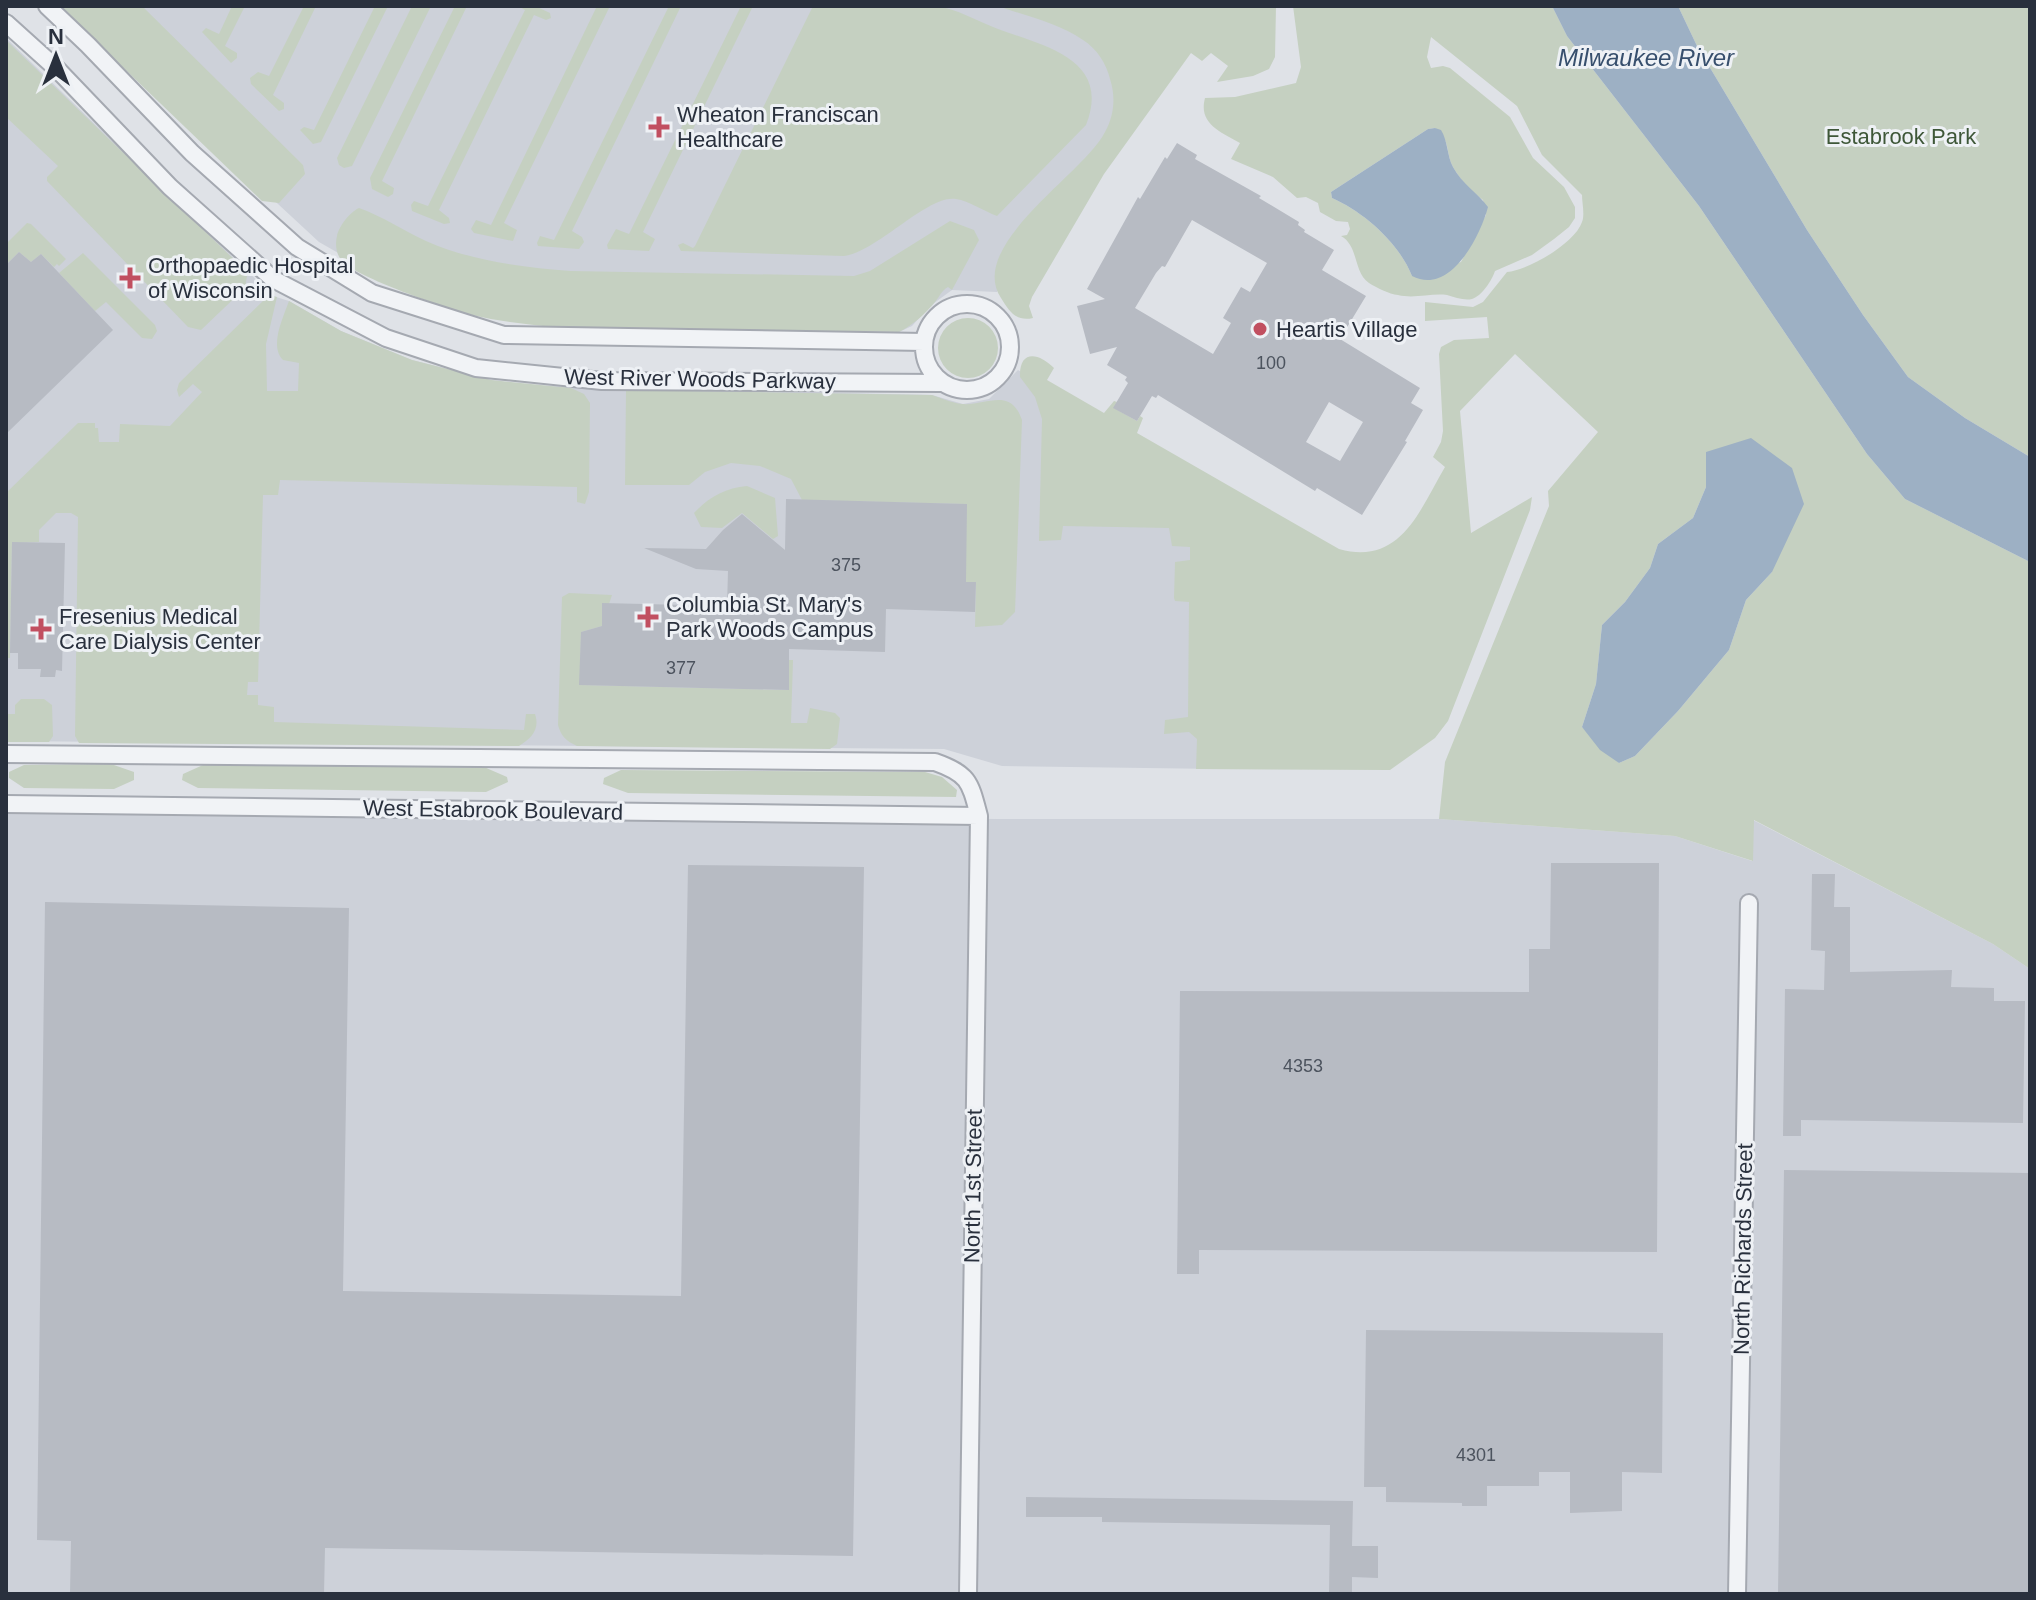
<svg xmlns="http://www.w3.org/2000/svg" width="2036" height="1600" font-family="Arial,sans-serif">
	<rect width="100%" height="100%" fill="#dfe2e7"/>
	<path fill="#cdd1d9" d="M64,6H1200L1212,11L997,292L952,290L930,306L912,326L899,332L382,278L319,242Z
		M6,38L273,296L289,301L341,331L412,360L491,380L533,386L932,395L963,404L989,399L1018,370L1219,492V769L1002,766L944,749L6,741Z
		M6,809L998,819H1439L1675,836L1752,861L1753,820L1993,944L2030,969V1594H6Z"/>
	<path fill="#c5d0c1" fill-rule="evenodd" d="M59,6H142L303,165L305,174L279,203L262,201Z
		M232,6H245L225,46L237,53V58L231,63L202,32L206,28L219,34Z
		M304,6H316L273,95L284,103V109L279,111L251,84L250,78L258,72L269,76Z
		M375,6H388L321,142L313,144L300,130L304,127L314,130Z
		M412,6H431L352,166L344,168L339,165L337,158Z
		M455,6H467L382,181L394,188L393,194L388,197L372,189L370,178Z
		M518,6H535L550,13L551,18L546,20L534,15L439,210L449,218L450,223L444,224L412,211L411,205L414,201L428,206L525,10Z
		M597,6H610L504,223L517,230L513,241L474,233L471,229L476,220L491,225Z
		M669,6H681L572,231L582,237L584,242L579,249L538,246L537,243L540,236L554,240Z
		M741,6H753L643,232L655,239L649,251L608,249L607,245L616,229L629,234Z
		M813,6C853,6 895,3 935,6C956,8 979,22 998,29C1044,46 1112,59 1086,125L997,216C984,211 969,201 956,199C928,194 877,252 844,256L681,251L678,245L683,243L693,248L695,246Z
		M998,6H1276L1275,57L1269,69L1253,76L1217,82L1228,66L1211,53L1202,61L1191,53L1104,174L1032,297L1029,306L1033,318C1016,322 1009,311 1001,298C966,245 1085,173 1105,132C1114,116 1116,97 1110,79C1106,63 1097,49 1083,40C1059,23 1025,16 998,6Z
		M1293,6H1552L1567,36L1699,206L1867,454L1905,499L2030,562V969L1993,944L1754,820L1753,861L1675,836L1439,819L1445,762L1549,506L1548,491L1598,432L1515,354L1460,411L1471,533L1532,497L1530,510L1448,721L1435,738L1390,770L1196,769L1197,739L1189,732L1164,734L1165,720L1188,717L1189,602L1175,601L1174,598L1175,562L1190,560V547L1172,546L1169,528L1063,526L1061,540L1039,541L1042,419L1035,397L1020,377C1019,349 1039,353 1054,368L1047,380L1104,413L1114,401L1117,402L1114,408L1137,421L1140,416L1143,418L1137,433L1339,549C1401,566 1419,511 1445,467L1433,457L1441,442L1443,431L1439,354L1441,347L1454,340L1489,338L1487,317L1425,321V302L1473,307L1483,302L1507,272C1529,270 1575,243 1582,222C1585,215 1582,203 1582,195L1542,155L1517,106L1431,37L1427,57L1431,68L1443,66L1450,68L1510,117L1533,158L1564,187L1575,207V218L1569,227L1554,239L1532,255L1495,271C1492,280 1482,296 1472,299C1464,301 1455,297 1447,295C1431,293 1414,299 1398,295C1389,294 1377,288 1369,283C1353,272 1359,246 1341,236L1347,235L1350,229L1348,222L1336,221L1320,212L1318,203L1306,197L1297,198L1273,177L1231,159L1240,143C1221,132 1198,124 1205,98L1235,97L1296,83L1301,67ZM1435,128C1451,140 1445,151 1453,167C1460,180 1472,192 1483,200L1486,215L1461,262L1412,276C1399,243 1364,212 1332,198L1331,192L1428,129ZM1706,487L1772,572L1746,600L1729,650L1678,711L1635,756L1619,763L1582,727L1596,684L1602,625L1625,602L1650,568L1658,544L1693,518Z
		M1678,6H2030V457L1965,418L1908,377L1863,315L1807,230L1697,46Z
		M6,40L244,269L247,276L245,288L201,330L188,327L47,181V177L58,166L6,117Z
		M359,208C382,216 404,231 426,241C471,261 522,267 571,271L854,276L870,271L950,221L974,230L979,240L952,290L948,287C941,291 940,296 935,302C925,314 913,325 899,332L564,328C533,325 502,322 472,315C446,308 357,278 341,260C336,253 335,244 337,236C339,226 350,212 359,208Z
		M27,223L31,224L66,259L59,266L57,264L54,267L41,254L31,262L19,252L6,265V244Z
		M83,253L155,325L157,331L152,339L142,338L106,302L95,311L59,273Z
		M273,296L277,297L266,344L267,391H298L299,363L283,360C269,346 283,318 289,301L341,331L412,360L491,380L571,388L584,394L590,403L589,492L585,504L577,502V487L280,480L278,495H263L258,682H248L247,695H258V705L274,707V722L524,730L526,714H535C540,729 532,738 519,746L79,743L75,736L78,517L71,513H56L39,530V542L12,543L10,658H6V493L78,423H95V428H98L99,442H119L120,424L170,426L202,392L193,384L179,397L177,390L179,383L265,299Z
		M938 348a30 30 0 1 1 60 0a30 30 0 1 1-60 0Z
		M626,390L932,395C941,398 952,403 962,404C986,406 1010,386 1022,420L1015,612L1002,625L975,627L976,582L966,583V504L802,500L791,479L760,466L731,463L705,472L689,485H625Z
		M747,486L775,498L778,536L773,539L742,513L722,528L701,527L694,513C709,497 725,488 747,486Z
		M569,593L612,595L609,604H602V626L581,632L580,685L788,690L789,660H793L791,723H807L810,708L835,713L840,718L837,744L830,749L577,746C566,741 561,736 558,725L562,597Z
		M21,699H44L52,705L53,736L49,742H6V714H15V705Z
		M111,764L134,772V780L114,789L24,788L9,778V772L24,765Z
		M203,765L484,767L507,777L508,782L486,792L198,788L182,780L183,774Z
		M621,770L925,772L942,777L957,790L956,797L628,793L603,784L604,778Z"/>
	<path fill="#9db0c4" d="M1552,6H1678L1697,46L1807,230L1863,315L1908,377L1965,418L2030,457V562L1905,499L1867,454L1699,206L1567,36Z
		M1435,128L1441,130C1448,141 1447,156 1453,167C1462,184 1478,193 1488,207C1480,237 1450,296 1412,276C1399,243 1364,212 1332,198L1331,192L1428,129Z
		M1751,438L1792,468L1804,504L1772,572L1746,600L1729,650L1678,711L1635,756L1619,763L1600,750L1582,727L1596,684L1602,625L1625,602L1650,568L1658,544L1693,518L1706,487V452Z"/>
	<path fill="#b7bbc3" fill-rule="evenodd" d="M1177,143L1197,155L1195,159L1261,196L1259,198L1299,222L1298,225L1305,230L1304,232L1334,250L1322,270L1366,296L1340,339L1420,388L1411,403L1423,410L1405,441L1407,442L1362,515L1317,488L1315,491L1158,395L1156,398L1152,396L1137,421L1113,408L1128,383L1125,380L1127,377L1107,365L1117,347L1090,354L1077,306L1105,299L1087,289L1138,197L1140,199L1165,157L1167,159ZM1192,220L1267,263L1250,292L1241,287L1223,318L1231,323L1213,354L1135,308L1156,273L1162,266L1165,267ZM1329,402L1363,422L1340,461L1306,442Z
		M19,252L31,262L41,254L113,330L6,434V265Z
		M786,499L967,504L966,582H976L975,612L886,609L885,652L789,649V690L579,685L581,632L602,626V603L727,606L728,571L696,569L644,548L706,549L723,530L742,514L785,550Z
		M12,542L65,543L62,671L56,670L55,677H40L41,669H18V653H10Z
		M1551,863H1659L1657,1252L1199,1250V1274H1177L1180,991L1529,992V949H1550Z
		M688,865L864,867L853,1556L325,1548L324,1594H70L71,1541L37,1540L45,902L349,908L343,1291L681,1296Z
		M1812,874H1835L1834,907H1850V972L1952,970L1951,987L1994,988V1001H2025L2023,1123L1801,1120V1136H1783L1785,989L1824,990L1825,951L1811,950Z
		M1784,1170L2030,1173V1594H1778Z
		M1366,1330L1663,1333L1662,1473L1622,1472V1511L1570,1513V1472H1539V1486H1487V1506H1462V1503L1386,1502V1487H1364Z
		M1026,1497L1353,1501L1352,1546H1378V1578L1352,1577V1594H1329L1330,1525L1102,1522V1517H1026Z"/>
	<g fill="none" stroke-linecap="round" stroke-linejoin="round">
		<defs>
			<path id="street" d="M47,6L88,45L192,153L297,247L372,293L504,335L924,342
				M6,23L57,69L170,187L273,279L386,338L476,368L602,381L941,383
				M924 347a43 43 0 1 1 86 0a43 43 0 1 1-86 0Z
				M6,754L935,762C969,774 970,782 979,816L968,1594
				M6,804L979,816
				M1737,1594L1749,903"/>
		</defs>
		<use href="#street" stroke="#a5a9b1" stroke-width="20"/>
		<use href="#street" stroke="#f1f3f6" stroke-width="16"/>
	</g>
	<g fill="#c14f60" stroke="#eef1f5" stroke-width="3">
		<path d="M655 115h8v8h8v8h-8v8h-8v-8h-8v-8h8z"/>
		<path d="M126 266h8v8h8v8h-8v8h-8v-8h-8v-8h8z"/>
		<circle cx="1260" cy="329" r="8"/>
		<path d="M644 605h8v8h8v8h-8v8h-8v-8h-8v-8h8z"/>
		<path d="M37 617h8v8h8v8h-8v8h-8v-8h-8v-8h8z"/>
	</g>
	<g text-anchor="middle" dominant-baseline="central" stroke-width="6" stroke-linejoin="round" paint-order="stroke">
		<g font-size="18" fill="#4c535e">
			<text x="1271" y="363">100</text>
			<text x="846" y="565">375</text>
			<text x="681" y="668">377</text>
			<text x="1303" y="1066">4353</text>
			<text x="1476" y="1455">4301</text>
		</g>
		<g font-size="22" fill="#29303d" stroke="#eef1f5" text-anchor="start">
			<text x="677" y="114">Wheaton Franciscan<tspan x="677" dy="25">Healthcare</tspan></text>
			<text x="148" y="265">Orthopaedic Hospital<tspan x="148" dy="25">of Wisconsin</tspan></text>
			<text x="1276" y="329">Heartis Village</text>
			<text x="666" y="604">Columbia St. Mary's<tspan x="666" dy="25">Park Woods Campus</tspan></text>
			<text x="59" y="616">Fresenius Medical<tspan x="59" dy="25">Care Dialysis Center</tspan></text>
		</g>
		<g font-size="22" fill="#3e5738" stroke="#eef1f5">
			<text x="1901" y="136">Estabrook Park</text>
		</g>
		<g font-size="22" fill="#29303d" stroke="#eef1f5">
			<text transform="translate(700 379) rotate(1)">West River Woods Parkway</text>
			<text transform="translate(493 810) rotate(1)">West Estabrook Boulevard</text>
			<text transform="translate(973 1186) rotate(-89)">North 1st Street</text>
			<text transform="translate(1743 1249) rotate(-89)">North Richards Street</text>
		</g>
		<g font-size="24" font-style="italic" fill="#374f6d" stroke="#eef1f5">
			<text x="1646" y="57">Milwaukee River</text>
		</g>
	</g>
	<rect width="2036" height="1600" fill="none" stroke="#29303d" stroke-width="16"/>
	<g transform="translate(56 56)" stroke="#eef1f5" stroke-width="6" paint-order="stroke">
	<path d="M0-6L14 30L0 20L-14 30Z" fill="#29303d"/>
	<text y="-12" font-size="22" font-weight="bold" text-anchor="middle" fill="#29303d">N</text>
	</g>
</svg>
